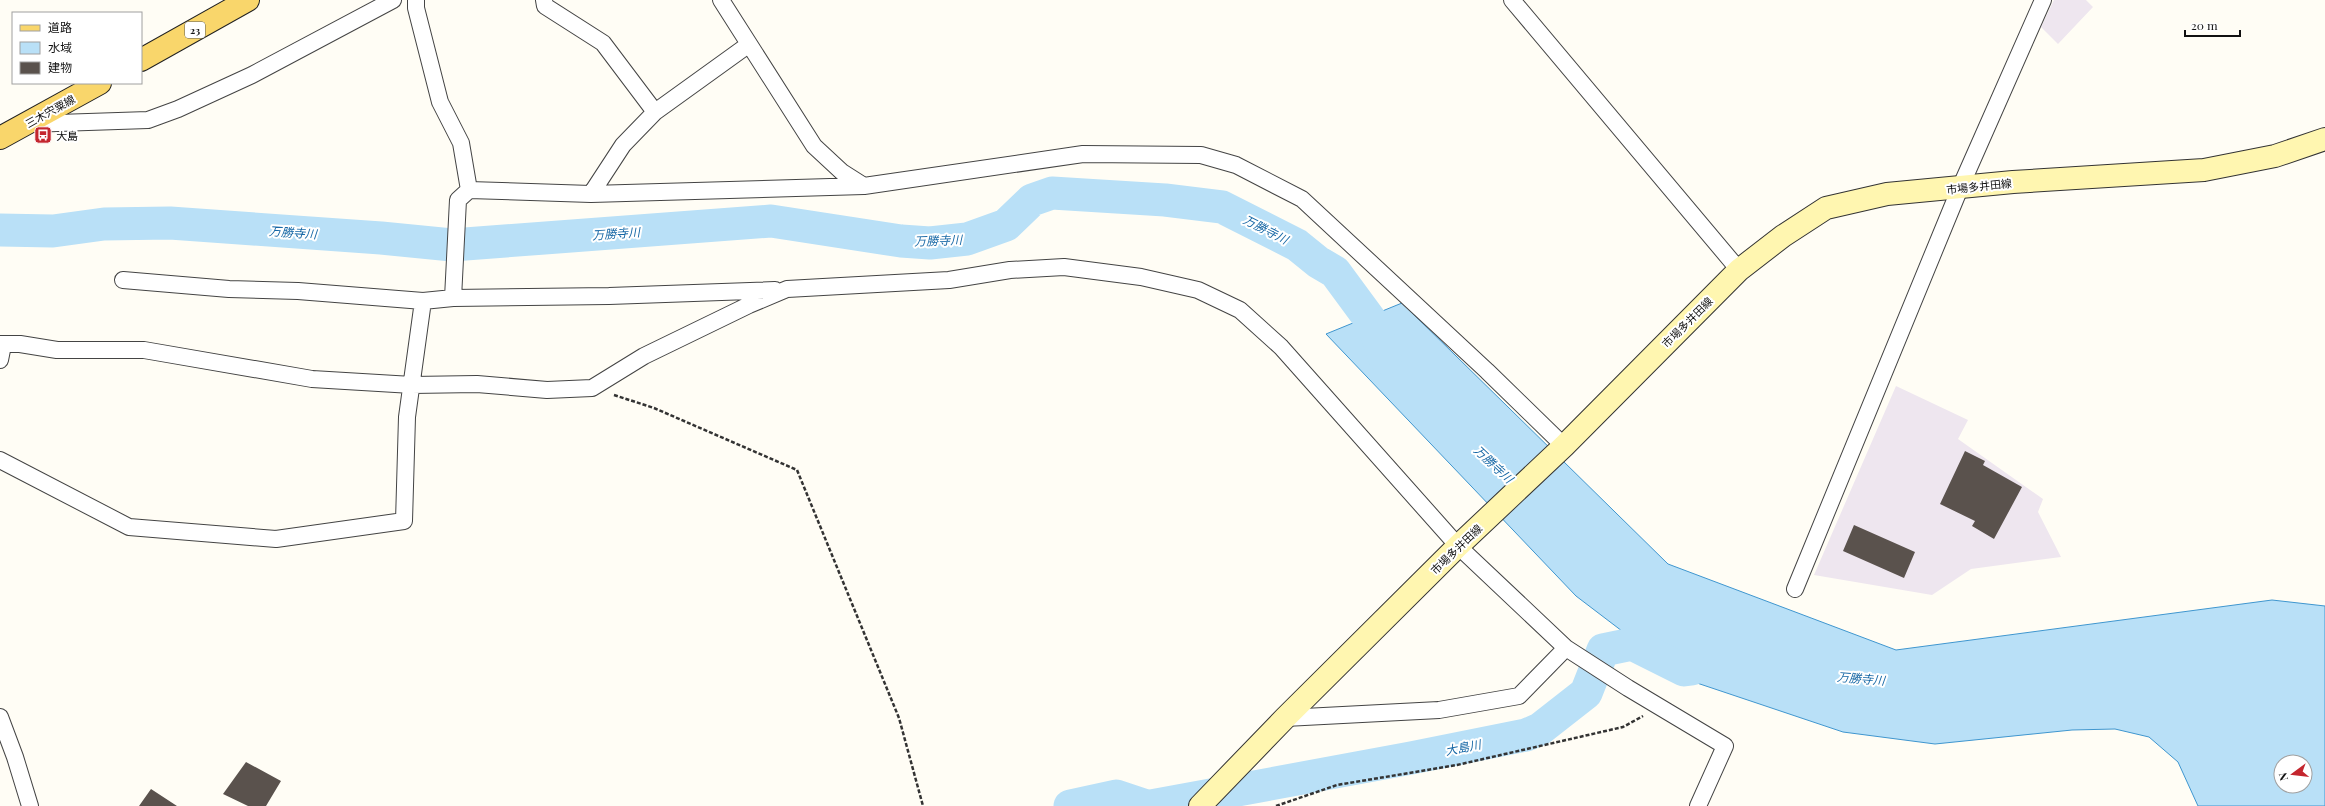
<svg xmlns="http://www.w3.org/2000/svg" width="2325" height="806" font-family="'Playfair Display','Noto Sans JP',serif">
	<rect width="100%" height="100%" fill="#fffdf5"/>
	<path fill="#eee6ef" d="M2054,0H2086L2093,7L2058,44L2041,27Z
		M1896,386L1968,420L1958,439L2043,499L2038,512L2061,557L1971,569L1932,595L1814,575Z"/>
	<path fill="#b9e0f7" stroke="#3f96cf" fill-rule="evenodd" d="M1402,303L1668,564L1896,650L2272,600L2325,606V806H2198L2178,762L2149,737L2115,729L2072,730L1935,744L1843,732L1685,679L1576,596L1326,334ZM2281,762H2305V786H2281Z"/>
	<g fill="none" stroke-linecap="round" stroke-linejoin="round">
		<path stroke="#b9e0f7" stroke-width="33" d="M0,230L53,231L104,224L170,223L381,238L452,245L771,221L901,241L930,243L967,239L1006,225L1032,200L1052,193L1165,200L1222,207L1297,245L1318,262L1335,272L1374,325L1385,358
			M1070,806L1116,796L1146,806
			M1151,806L1411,758L1526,735L1540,729L1586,693L1603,650L1632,644L1684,670L1692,669"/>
	</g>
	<path fill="#5a524d" d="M1965,451L1985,461L1983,465L2022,487L1994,539L1972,526L1975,521L1940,504Z
		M1854,525L1915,552L1904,578L1843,551Z
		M246,762L281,781L266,806H248L223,794Z
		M151,789L177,806H139Z"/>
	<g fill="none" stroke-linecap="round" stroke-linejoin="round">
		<defs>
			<path id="street" d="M416,0V8L440,102L461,143L469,190L458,200L453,298
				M544,0L545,6L603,43L655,112
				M721,0L814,146L842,172L864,186
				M1512,0L1739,270
				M28,124L148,120L178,109L252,75L393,0
				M469,190L591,194L864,186L1083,154L1201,155L1236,165L1302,199L1487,371L1564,446
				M591,194L623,145L655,112L748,45
				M123,280L229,289L298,291L423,301L453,298L609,296L775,290
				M0,344H20L57,350H144L312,379L412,385L477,384L547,390L592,388L644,356L749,305L787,289L949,280L1010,270L1064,267L1141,277L1198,290L1240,310L1281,347L1458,546L1566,648L1628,688L1725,746L1698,806
				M0,360L3,345
				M0,460L129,527L276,539L404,521L407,417L423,301
				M1795,589L1960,188L2043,0
				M0,717L15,757L30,806
				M1285,718L1439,710L1519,696L1566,648"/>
			<path id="secondary" d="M1200,806L1285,718L1458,546L1564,446L1739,270L1783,236L1826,208L1887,194L2013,182L2204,170L2275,156L2325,139"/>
			<path id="primary" d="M141,60L248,0
				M0,138L100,83"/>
		</defs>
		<use href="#street" stroke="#444" stroke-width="18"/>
		<use href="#secondary" stroke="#333" stroke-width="24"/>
		<use href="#primary" stroke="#222" stroke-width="24"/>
		<path stroke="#333" stroke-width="2.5" stroke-dasharray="4 2" stroke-linecap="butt" d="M614,395L654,408L797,470L899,718L923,806
			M1276,806L1337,785L1457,765L1623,727L1643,716"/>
		<use href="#street" stroke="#fff" stroke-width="16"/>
		<use href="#secondary" stroke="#fff6b0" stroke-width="22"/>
		<use href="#primary" stroke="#f9d66b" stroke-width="22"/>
	</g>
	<defs>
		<symbol id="bus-square" viewBox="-11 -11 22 22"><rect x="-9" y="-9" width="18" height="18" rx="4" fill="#c4262e" stroke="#fff"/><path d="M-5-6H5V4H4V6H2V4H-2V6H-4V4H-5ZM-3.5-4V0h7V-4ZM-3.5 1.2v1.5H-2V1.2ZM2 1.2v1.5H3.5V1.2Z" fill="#fff"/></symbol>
	</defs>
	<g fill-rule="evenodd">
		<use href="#bus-square" x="33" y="125" width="20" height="20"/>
	</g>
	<g text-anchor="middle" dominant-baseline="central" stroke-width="4" stroke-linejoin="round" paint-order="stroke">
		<rect fill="#fff" stroke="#585858" stroke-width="1" x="185" y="22" width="20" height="16" rx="3"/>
		<g font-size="10" font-weight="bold" fill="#111">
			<text x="195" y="30">23</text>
		</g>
		<g font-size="11" fill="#111" stroke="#fff">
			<text transform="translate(50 111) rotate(-29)">三木宍粟線</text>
			<text transform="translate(1979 186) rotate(-6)">市場多井田線</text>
			<text transform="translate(1687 322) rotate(-45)">市場多井田線</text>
			<text transform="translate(1456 549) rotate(-44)">市場多井田線</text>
		</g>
		<g font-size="11" fill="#111" stroke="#fff" text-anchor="start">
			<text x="56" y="135">大島</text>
		</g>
		<g font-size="12" font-style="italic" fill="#1768a6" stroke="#fff">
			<text transform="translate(1266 229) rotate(27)">万勝寺川</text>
			<text transform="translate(293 232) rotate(4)">万勝寺川</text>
			<text transform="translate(616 233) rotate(-4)">万勝寺川</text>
			<text transform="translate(938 240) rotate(-2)">万勝寺川</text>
			<text transform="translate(1494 464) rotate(43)">万勝寺川</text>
			<text transform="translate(1861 678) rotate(5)">万勝寺川</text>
			<text transform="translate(1463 747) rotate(-11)">大島川</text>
		</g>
	</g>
	<rect x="12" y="12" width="130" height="72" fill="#ffffff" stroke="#a0a0a0"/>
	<rect x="20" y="25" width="20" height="6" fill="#f9d66b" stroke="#a0a0a0"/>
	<text x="48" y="32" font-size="12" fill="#111111">道路</text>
	<rect x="20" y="42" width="20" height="12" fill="#b9e0f7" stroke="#a0a0a0"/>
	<text x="48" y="52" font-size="12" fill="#111111">水域</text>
	<rect x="20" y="62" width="20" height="12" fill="#5a524d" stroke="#a0a0a0"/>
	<text x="48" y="72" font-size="12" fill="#111111">建物</text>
	<g transform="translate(2293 774) rotate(255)"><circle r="19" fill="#ffffff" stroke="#a0a0a0"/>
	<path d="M0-3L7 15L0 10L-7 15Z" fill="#c4262e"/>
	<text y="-6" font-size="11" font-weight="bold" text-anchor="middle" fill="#111111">N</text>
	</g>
	<path d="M2185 30v6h55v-6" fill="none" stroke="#111111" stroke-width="2"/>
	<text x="2191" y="30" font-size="12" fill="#111111" stroke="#ffffff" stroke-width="3" paint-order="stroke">20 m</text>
</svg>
